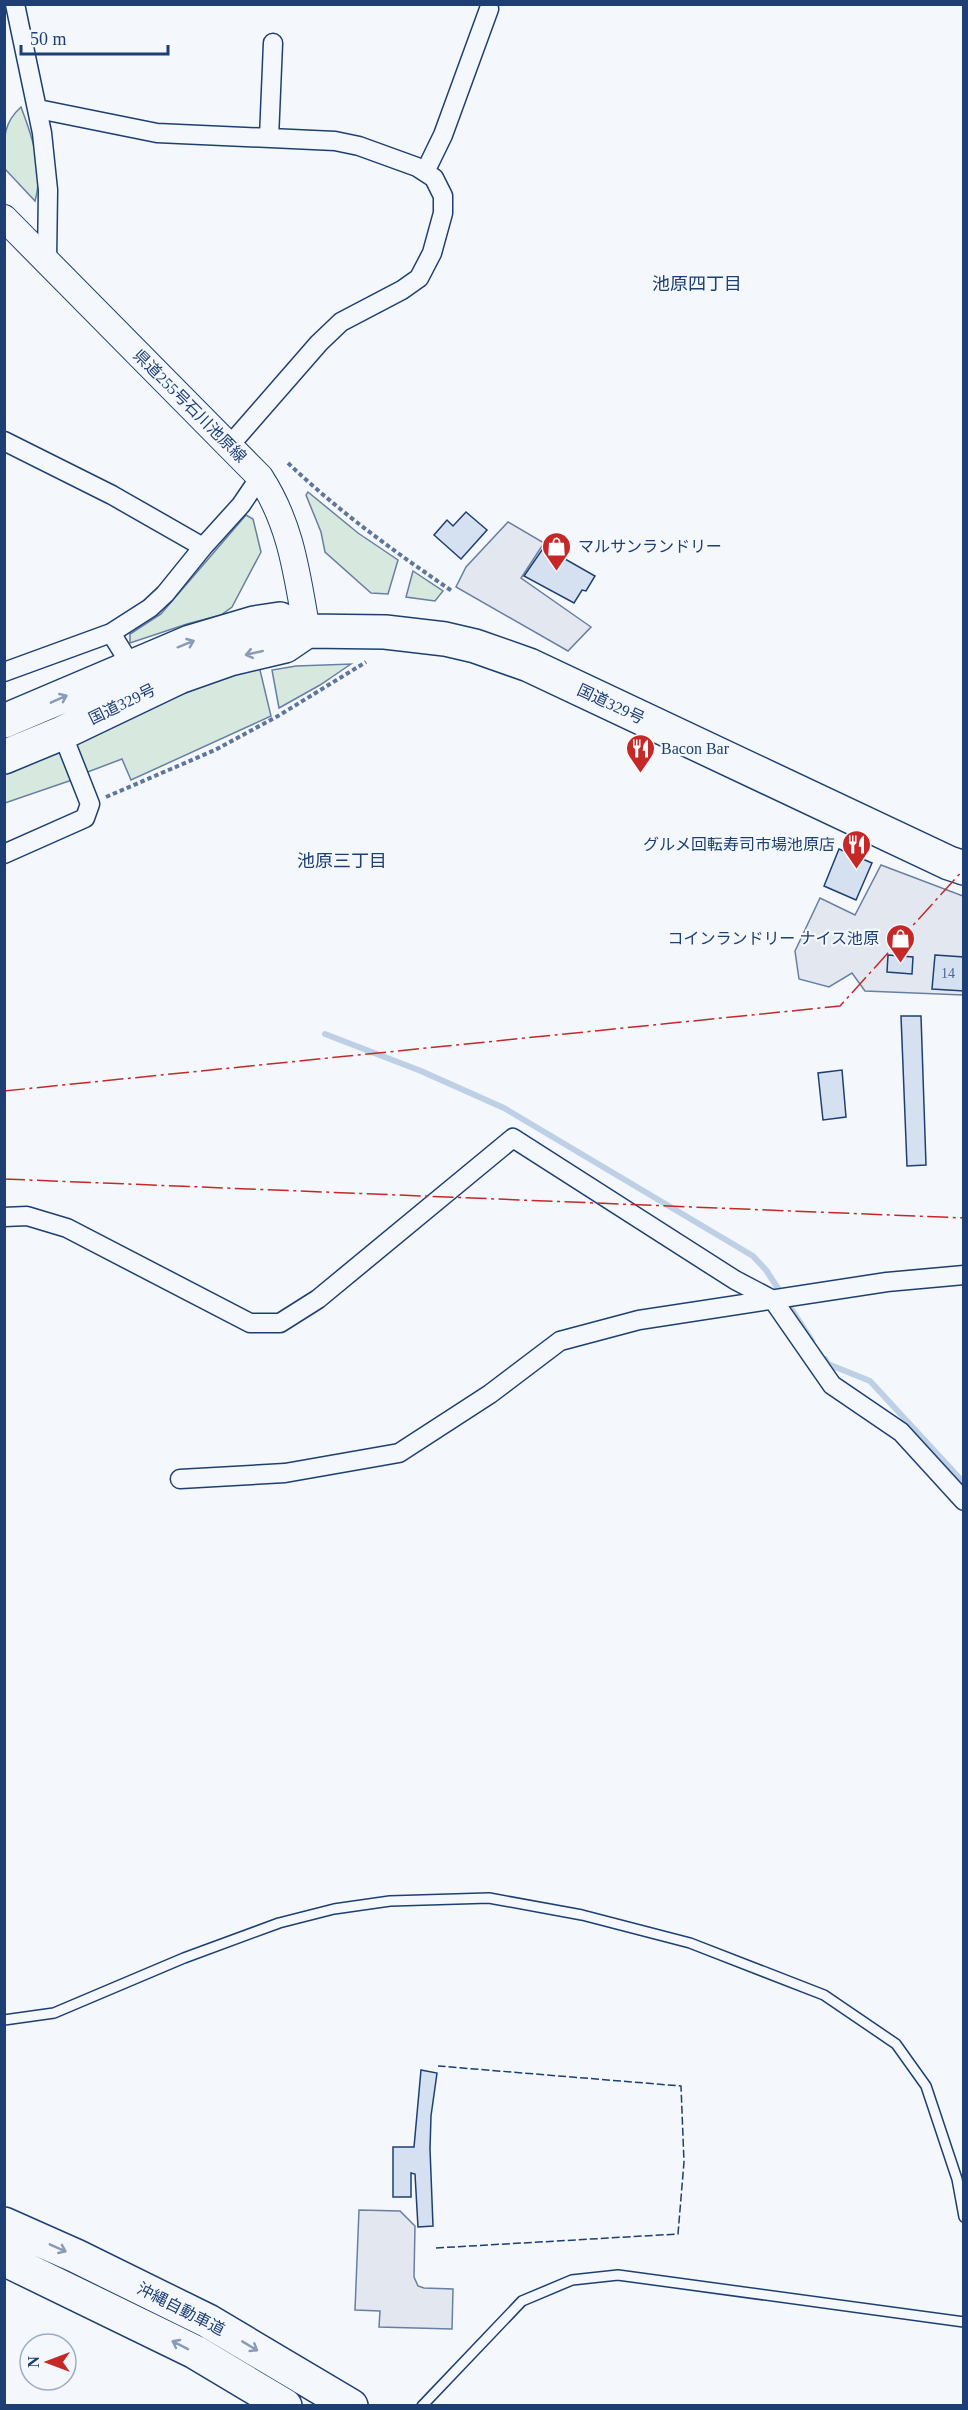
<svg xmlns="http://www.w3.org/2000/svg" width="968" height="2410" font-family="'Times New Roman','Noto Sans JP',serif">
	<rect width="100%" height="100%" fill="#f4f7fb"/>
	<path fill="#d7e8df" stroke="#687fa3" stroke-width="1.5" d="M21,107C32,136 44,170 35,201L5,169C5,143 0,126 21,107Z
		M308,492L358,533L398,560L388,594L371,593L325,552L321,532L306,495Z
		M246,515L253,519L261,552L232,607L221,615L187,624L130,643V634L161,614Z
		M413,571L443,591L435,601L406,597Z
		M351,664L320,685L279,708L272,670L296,666Z
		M259,666L271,716L131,780L122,759L85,773L74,744C134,714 194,687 259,666Z
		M61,748L72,780L5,803L4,773Z"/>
	<path fill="#e3e8f0" stroke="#687fa3" stroke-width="1.5" d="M508,522L544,543L521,578L591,627L568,651L456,587L466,567Z
		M881,865L963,896V995L865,991L852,973L829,987L799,979L795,951L820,898L855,915Z
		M359,2210L400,2211L415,2226L414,2277L418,2286L424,2288L453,2289L452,2329L379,2327L380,2311L355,2310Z"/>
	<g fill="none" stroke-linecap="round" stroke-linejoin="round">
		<path stroke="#bed0e5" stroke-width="6" d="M325,1034L421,1071L504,1108L753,1256L766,1270L812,1341
			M825,1359L828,1364L870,1381L964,1483"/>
	</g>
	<path fill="#d5e0f0" stroke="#1d3f73" stroke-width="1.5" d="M466,512L487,530L461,559L434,535L447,520L453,526Z
		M544,547L595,576L586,591L582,590L574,603L524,576Z
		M839,849L872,863L856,900L824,886Z
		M888,955L913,957L912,974L887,972Z
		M935,955L964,957V991L932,989Z
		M901,1016H921L926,1165L907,1166Z
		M842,1070L846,1117L823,1120L818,1073Z
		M421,2070L437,2073L431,2116L430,2149L433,2226L418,2227L415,2174L411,2173V2197H393V2147H414Z"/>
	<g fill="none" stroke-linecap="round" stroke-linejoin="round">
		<defs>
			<path id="lane" d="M4,2020L54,2013L184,1958L279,1923L334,1909L390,1901L489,1898L582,1915L690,1943L824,1995L896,2044L926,2086L957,2179L964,2217
				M422,2406L522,2301L572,2280L618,2275L964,2322"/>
			<path id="street" d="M15,4L42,133L48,190L47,261
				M38,109L157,133L335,141L359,146L417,167L434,178L443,196V213L432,253L419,278L402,290L341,322L319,343L230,445
				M269,138L273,43
				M425,172L443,135L489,9
				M4,441L112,495L203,547
				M111,633L132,667
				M4,672L111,633L150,608L165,594L203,547L241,505L260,477
				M4,854L85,818L90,804L62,733
				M4,1217L27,1216L67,1228L250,1323H280L318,1299L513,1138L735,1280L773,1300L832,1385L901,1432L964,1501
				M180,1479L285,1473L399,1453L490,1394L560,1341L639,1320L887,1282L964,1275"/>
			<path id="secondary" d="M4,218L260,477C292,526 297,576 307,631"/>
			<path id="highway" d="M4,721L190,642L254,623L280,619L307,631L385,632L445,639L475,646L529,665L949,863L964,868
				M4,757L62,733L179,677L230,659L285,646L307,631
				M4,2224L76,2256L208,2321L351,2406
				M4,2259L195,2352L285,2406"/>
		</defs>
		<use href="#lane" stroke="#1d3f73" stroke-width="12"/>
		<use href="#street" stroke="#1d3f73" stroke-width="21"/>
		<use href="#secondary" stroke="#1d3f73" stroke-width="28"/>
		<use href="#highway" stroke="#1d3f73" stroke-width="36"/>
		<path stroke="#5e769c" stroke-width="4" stroke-dasharray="4.5 3" stroke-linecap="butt" d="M288,463C338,511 395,552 452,591
			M106,797L215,750L278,716L366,662"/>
		<use href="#lane" stroke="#f4f7fb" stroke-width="9"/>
		<use href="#street" stroke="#f4f7fb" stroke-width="18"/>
		<use href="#secondary" stroke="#f4f7fb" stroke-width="26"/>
		<use href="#highway" stroke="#f4f7fb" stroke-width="33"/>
		<path stroke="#1d3f73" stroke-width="1.5" stroke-dasharray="8 3" stroke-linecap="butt" d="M436,2248L678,2234L684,2162L681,2086L438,2066"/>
		<path stroke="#c62828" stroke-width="1.5" stroke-dasharray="21 4.5 3 4.5" stroke-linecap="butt" d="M4,1091L840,1006L964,869
			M4,1179L964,1218"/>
	</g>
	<defs><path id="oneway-shaft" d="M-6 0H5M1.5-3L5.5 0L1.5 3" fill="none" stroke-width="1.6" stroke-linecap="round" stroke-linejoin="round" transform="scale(1.5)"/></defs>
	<g stroke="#889bb7">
		<use href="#oneway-shaft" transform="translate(186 644) rotate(-22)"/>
		<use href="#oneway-shaft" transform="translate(254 653) rotate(167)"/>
		<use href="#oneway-shaft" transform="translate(59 699) rotate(-24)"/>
		<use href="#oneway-shaft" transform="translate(58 2248) rotate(24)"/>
		<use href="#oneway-shaft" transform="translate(180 2345) rotate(-153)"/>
		<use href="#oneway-shaft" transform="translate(250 2346) rotate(31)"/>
	</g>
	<defs>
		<symbol id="shop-pin" viewBox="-11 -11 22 30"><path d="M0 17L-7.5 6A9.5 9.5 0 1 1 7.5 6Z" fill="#c62828" stroke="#f4f7fb"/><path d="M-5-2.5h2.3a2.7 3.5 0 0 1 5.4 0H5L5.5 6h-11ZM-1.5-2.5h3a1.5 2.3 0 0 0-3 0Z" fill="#fff"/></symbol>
		<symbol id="restaurant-pin" viewBox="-11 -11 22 30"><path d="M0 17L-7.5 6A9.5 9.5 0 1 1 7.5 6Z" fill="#c62828" stroke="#f4f7fb"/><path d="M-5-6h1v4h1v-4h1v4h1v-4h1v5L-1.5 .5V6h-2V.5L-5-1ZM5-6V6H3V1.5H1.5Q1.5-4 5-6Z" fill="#fff"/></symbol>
	</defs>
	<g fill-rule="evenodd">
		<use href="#shop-pin" x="540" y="530" width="33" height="45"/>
		<use href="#restaurant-pin" x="624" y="732" width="33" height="45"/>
		<use href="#restaurant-pin" x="840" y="828" width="33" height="45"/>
		<use href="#shop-pin" x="884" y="922" width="33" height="45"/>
	</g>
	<g text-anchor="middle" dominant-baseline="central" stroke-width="4.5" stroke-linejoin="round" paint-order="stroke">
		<g font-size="14" fill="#4b6792">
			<text x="948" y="973">14</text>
		</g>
		<g font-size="16" fill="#1d3f73" stroke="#f4f7fb">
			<text transform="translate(190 406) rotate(45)">県道255号石川池原線</text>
			<text transform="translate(122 704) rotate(-26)">国道329号</text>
			<text transform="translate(611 704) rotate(25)">国道329号</text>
			<text transform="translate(181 2309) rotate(27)">沖縄自動車道</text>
		</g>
		<g font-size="16" fill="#1d3f73" stroke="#f4f7fb" text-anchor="start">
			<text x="578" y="546">マルサンランドリー</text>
			<text x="661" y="748">Bacon Bar</text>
			<text x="835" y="844" text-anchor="end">グルメ回転寿司市場池原店</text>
			<text x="879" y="938" text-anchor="end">コインランドリー ナイス池原</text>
		</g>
		<g font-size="18" fill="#1d3f73" stroke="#f4f7fb">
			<text x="697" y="284">池原四丁目</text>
			<text x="342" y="861">池原三丁目</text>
		</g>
	</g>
	<rect width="968" height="2410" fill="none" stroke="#1d3f73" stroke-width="12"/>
	<g transform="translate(48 2362) rotate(270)"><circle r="28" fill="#f4f7fb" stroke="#9eadc5" stroke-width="1.5"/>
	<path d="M0-4.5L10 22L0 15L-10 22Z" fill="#c62828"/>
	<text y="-9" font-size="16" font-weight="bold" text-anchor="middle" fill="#1d3f73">N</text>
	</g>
	<path d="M21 45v9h147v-9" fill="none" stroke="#1d3f73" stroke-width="3"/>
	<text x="30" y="45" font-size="18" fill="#1d3f73" stroke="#f4f7fb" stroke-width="4.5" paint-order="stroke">50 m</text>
</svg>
